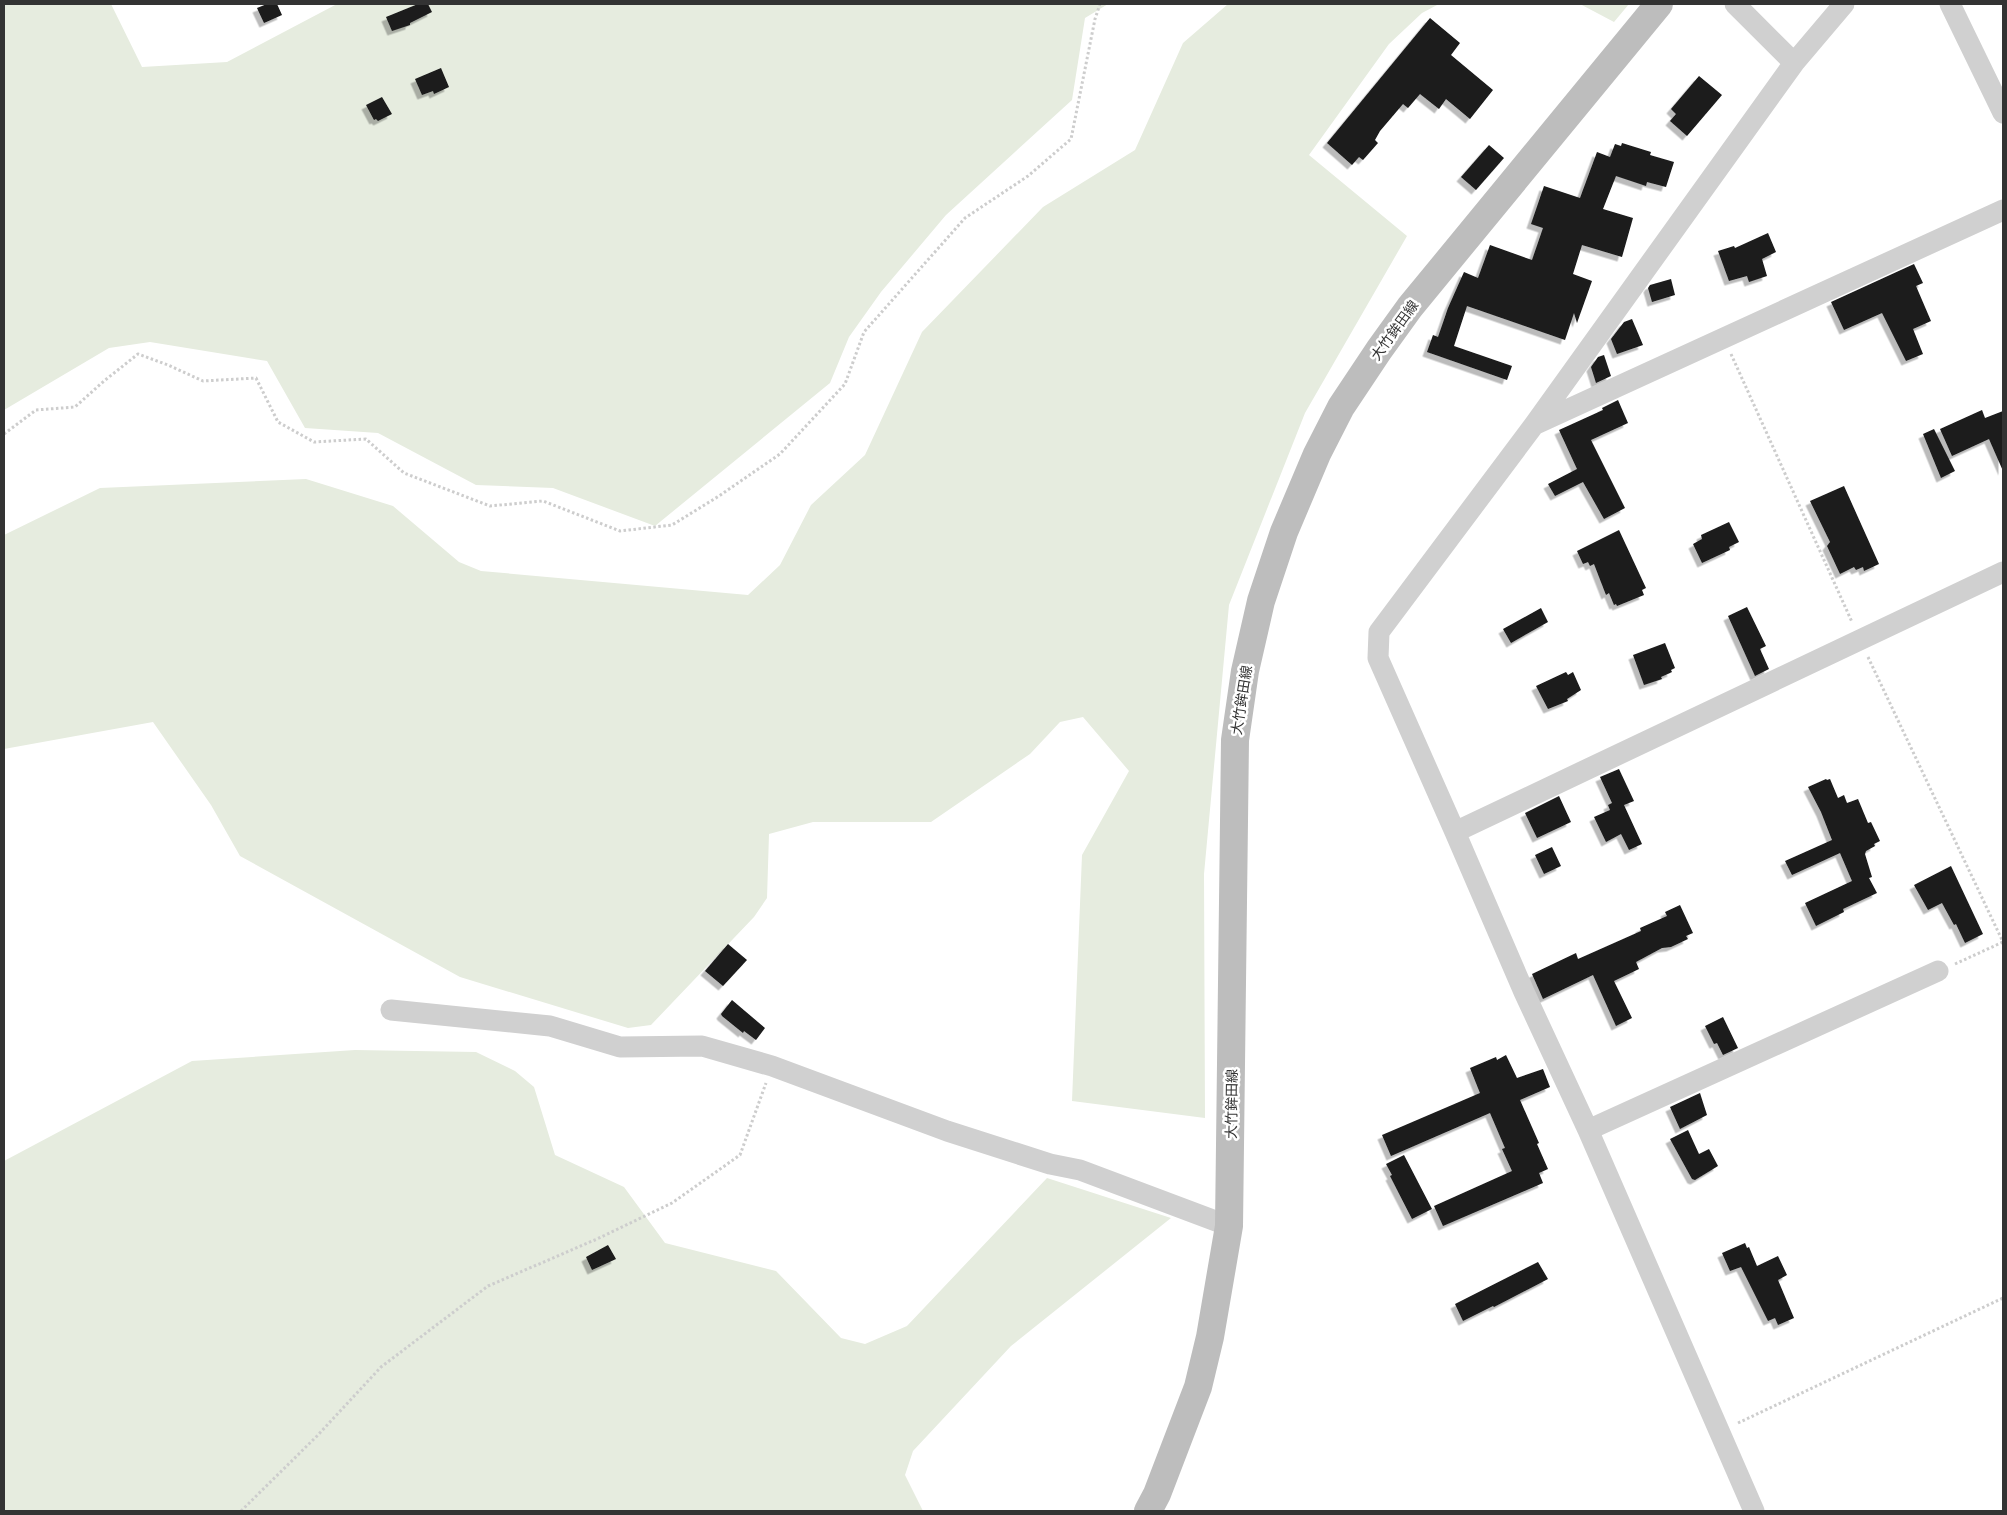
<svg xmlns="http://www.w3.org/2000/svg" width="2007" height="1515" font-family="Barlow,'Noto Sans JP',sans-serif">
	<defs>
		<filter id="shadow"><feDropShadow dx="-4.5" dy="4.5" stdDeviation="0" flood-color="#0004"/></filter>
	</defs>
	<rect width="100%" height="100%" fill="#fff"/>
	<path fill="#e6ecdf" d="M4,4H111L142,67L227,62L337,4H1108L1085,18L1072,100L946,215L881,292L849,337L830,383L655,526L553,488L476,485L378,433L305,428L267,361L150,342L109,348L4,410Z
		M1228,4H1439L1422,13L1389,44L1309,155L1407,236L1305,413L1229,605L1204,874L1205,1118L1072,1101L1082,855L1129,771L1083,717L1060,722L1030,754L931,822H813L769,834L767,898L754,917L651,1025L628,1028L460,977L240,856L211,805L153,722L4,749V535L100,488L306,479L393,506L459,562L481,571L748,595L780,565L811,505L865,455L922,332L1043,207L1135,150L1183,43Z
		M1580,4H1629L1614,22Z
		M355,1050L476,1052L515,1071L534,1087L555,1155L624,1187L665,1243L776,1271L841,1338L865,1344L907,1326L1047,1178L1171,1218L1011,1346L913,1451L905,1475L923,1511H4V1161L192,1061Z"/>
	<path fill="#1a1a1a" filter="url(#shadow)" d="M267,4H277L282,15L264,23L257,8Z
		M418,4H428L432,12L410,23V25L392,31L386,17Z
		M1430,18L1460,43L1451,55L1493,90L1470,119L1446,99L1439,109L1420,94L1408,108L1403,104L1380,131L1375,140L1378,143L1363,160L1359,157L1352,165L1327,143Z
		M441,68L449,87L434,94L433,91L422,95L415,79Z
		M1699,76L1722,95L1687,136L1670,121L1676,114L1671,109Z
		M382,97L392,114L378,121L376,119L374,120L366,105Z
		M1622,143L1651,152L1650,155L1674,162L1666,187L1647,182L1646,186L1616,176L1603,209L1633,218L1622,257L1582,245L1573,274L1592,281L1577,323L1574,313L1565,340L1467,306L1454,346L1512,366L1507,380L1427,352L1433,335L1438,337L1448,308L1464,272L1478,278L1490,245L1532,260L1543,228L1531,224L1544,186L1580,198L1597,152L1610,157L1615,144L1621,146Z
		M1489,145L1504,158L1476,190L1461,177Z
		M1768,233L1776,252L1762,259L1767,276L1749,282L1747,276L1729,281L1718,251L1734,246L1735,248Z
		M1914,264L1923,283L1916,286L1931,321L1913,329L1923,354L1906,361L1882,313L1844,330L1831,302Z
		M1671,279L1675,295L1652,302L1648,288L1650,285Z
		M1632,319L1643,345L1617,354L1611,339L1624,322Z
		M1604,355L1611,376L1596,383L1591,367L1598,357Z
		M1618,400L1628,423L1591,440L1625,508L1604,519L1583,482L1555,496L1548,484L1577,469L1559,430L1603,410L1602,408Z
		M1982,410L1985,418L2003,411V471L1989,439L1952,456L1940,429Z
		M1934,429L1955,471L1941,478L1923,434Z
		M1844,486L1879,564L1864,571L1863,567L1856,570L1854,567L1840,574L1827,546L1830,542L1810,501Z
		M1729,522L1739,542L1729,547L1730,550L1702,563L1693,544L1702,539L1701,535Z
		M1619,530L1646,588L1642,590L1644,595L1617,606L1616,604L1614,605L1609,593L1606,595L1594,564L1590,566L1588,562L1583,564L1577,551Z
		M1747,607L1766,646L1760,649L1769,669L1755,676L1728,616Z
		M1541,608L1548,622L1511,643L1503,629Z
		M1665,643L1675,668L1671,670L1672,672L1661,677L1662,679L1644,685L1633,655Z
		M1566,672L1568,675L1573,672L1581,690L1567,699L1568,701L1548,709L1536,686Z
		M1619,769L1634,801L1624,805L1642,844L1629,850L1621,834L1606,842L1594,817L1610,810L1608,805L1612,803L1600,777Z
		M1826,779L1827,780L1830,779L1838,798L1844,795L1847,803L1858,799L1868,823L1871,822L1880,841L1874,844L1875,846L1866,851L1865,854L1872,877L1869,878L1877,893L1843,909L1844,912L1816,926L1805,903L1852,881L1840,853L1792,875L1785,861L1832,840L1821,812L1808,787Z
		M1559,796L1571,822L1537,838L1525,813Z
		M1552,847L1561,866L1544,874L1535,855Z
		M1951,866L1983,934L1965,943L1956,924L1954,925L1942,903L1928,910L1914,885Z
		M1680,905L1693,933L1686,936L1688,939L1671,947L1662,948L1636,962L1639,969L1614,981L1632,1018L1616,1026L1593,975L1543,999L1532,974L1576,953L1578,959L1641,931L1640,928L1667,916L1665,912Z
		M728,944L747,960L723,986L705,971Z
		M732,1000L765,1028L756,1040L744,1031L743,1033L722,1016L721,1014Z
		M1723,1017L1738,1048L1723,1055L1717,1043L1714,1044L1705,1026Z
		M1506,1055L1517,1078L1543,1069L1550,1087L1520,1100L1539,1143L1537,1144L1548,1169L1539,1173L1543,1183L1443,1226L1434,1206L1512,1171L1502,1149L1505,1148L1490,1113L1391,1156L1382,1135L1480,1093L1470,1068L1496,1057L1497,1060Z
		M1700,1093L1707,1115L1680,1129L1670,1107Z
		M1688,1130L1699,1154L1709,1149L1718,1166L1695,1180L1692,1179L1670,1139Z
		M1404,1155L1432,1209L1412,1219L1390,1176L1392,1175L1386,1164Z
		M1745,1243L1747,1248L1749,1247L1757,1266L1778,1256L1787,1275L1778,1280L1794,1318L1778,1325L1775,1318L1768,1321L1741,1267L1730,1271L1722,1253Z
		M608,1245L616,1259L592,1270L586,1257Z
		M1538,1262L1548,1279L1494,1307L1493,1306L1463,1321L1455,1304Z"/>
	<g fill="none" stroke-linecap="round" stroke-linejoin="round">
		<path stroke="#cdcdcd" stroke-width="3" stroke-dasharray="2.5 2.5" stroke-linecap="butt" d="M1731,354L1852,622
			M4,434L36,410L75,407L104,381L138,354L168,365L203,381L256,378L278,422L314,442L366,439L404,473L490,506L543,501L620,531L672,525L719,496L780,454L845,384L864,332L965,218L1028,176L1071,139L1095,19L1100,4
			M1868,657L2003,942
			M1955,964L2003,942
			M1738,1423L2003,1298
			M241,1511L317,1436L381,1367L488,1286L597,1239L672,1203L740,1155L766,1083"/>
		<path stroke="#d0d0d0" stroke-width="21" d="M1735,4L1794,63
			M1950,4L2003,113
			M1536,424L2003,210
			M1455,832L2003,572
			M391,1010L550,1026L620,1047L702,1046L772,1066L947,1131L1050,1164L1080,1170L1229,1226
			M1588,1130L1938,971
			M1754,1511L1588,1130L1524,992L1455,832L1378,658L1379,632L1534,425L1794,63L1844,4"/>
		<path stroke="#bdbdbd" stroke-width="28" d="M1148,1511L1157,1494L1198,1387L1210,1337L1229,1226L1235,740L1245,671L1261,601L1284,532L1317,454L1341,407L1379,350L1410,307L1659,4"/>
	</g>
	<g text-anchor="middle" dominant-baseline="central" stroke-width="5" stroke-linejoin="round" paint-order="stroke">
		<g font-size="14" fill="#333" stroke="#fff">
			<text transform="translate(1394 330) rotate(-54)">大竹鉾田線</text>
			<text transform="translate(1241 700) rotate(-81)">大竹鉾田線</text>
			<text transform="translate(1231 1104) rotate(-89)">大竹鉾田線</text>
		</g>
	</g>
	<rect width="2007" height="1515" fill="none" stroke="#333333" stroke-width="10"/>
</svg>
